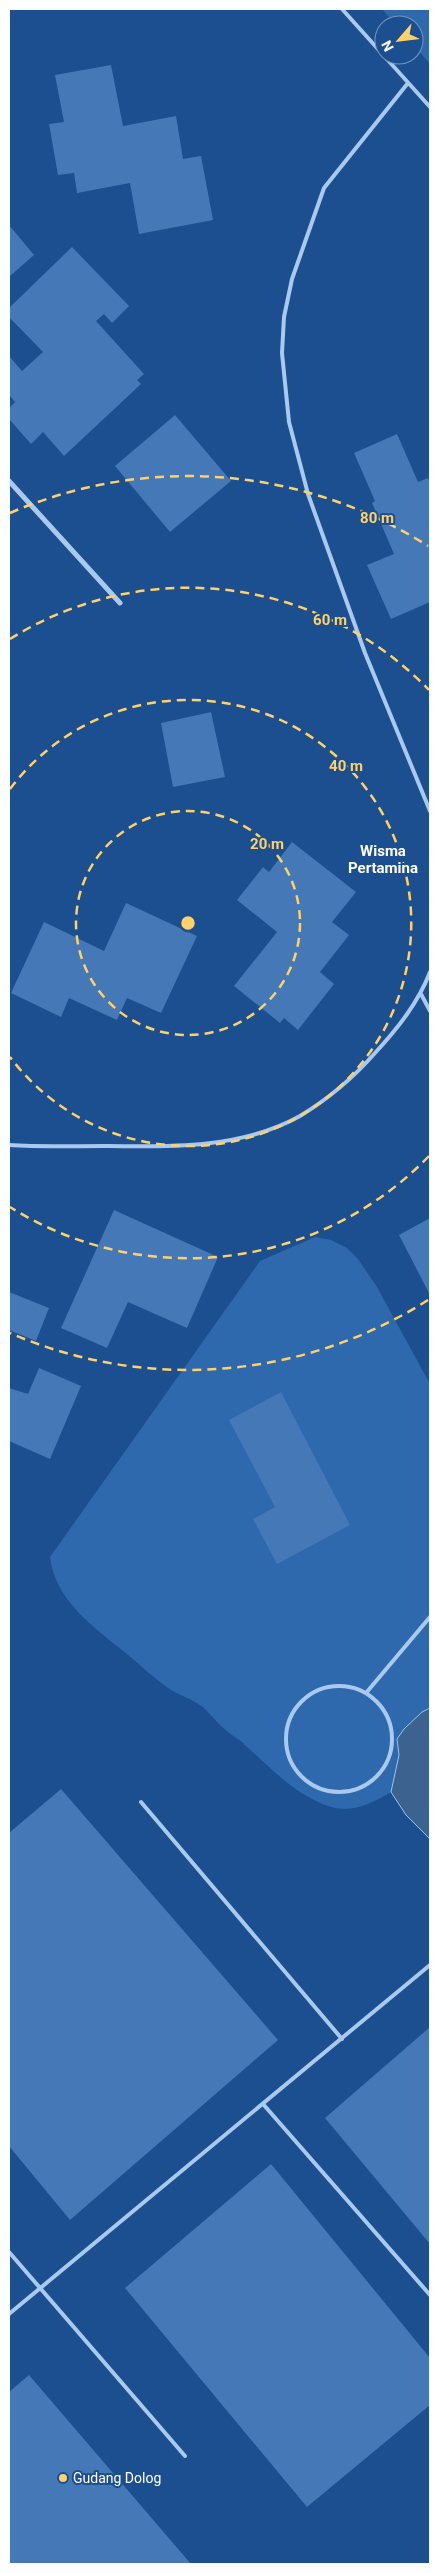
<svg xmlns="http://www.w3.org/2000/svg" width="439" height="2573" font-family="Roboto,sans-serif">
	<rect width="100%" height="100%" fill="#1b4f8f"/>
	<path fill="#2e69ad" d="M382,9H430V64L414,45V25H396Z
		M315,1237L331,1240L347,1248L358,1259L377,1287L430,1384V1708L422,1712L397,1739L399,1755L391,1792C371,1804 351,1814 328,1806C294,1794 272,1769 246,1746C241,1740 234,1737 228,1732C219,1725 212,1716 204,1708C193,1699 180,1696 168,1688C154,1678 140,1665 127,1654C95,1628 55,1601 50,1557L260,1261Z"/>
	<path fill="#3c6290" stroke="#9cc4f0" d="M430,1708V1839L406,1815L391,1792L399,1755L397,1739L404,1729L422,1712Z"/>
	<path fill="#4478b7" d="M111,65L123,126L176,116L183,159L201,156L213,220L139,234L130,183L77,193L74,173L58,175L49,124L64,122L55,75Z
		M9,225L34,255L9,277Z
		M72,247L129,306L112,323L104,314L96,321L144,374L137,380L141,384L64,456L43,432L31,444L9,419V408L15,402L9,395V356L22,371L43,352L9,317V308Z
		M175,415L231,481L170,532L115,466Z
		M397,434L418,482L428,478L430,484V602L391,619L367,565L394,554L372,503L375,501L354,453Z
		M211,712L225,777L173,787L161,723Z
		M292,842L356,892L332,922L349,935L320,972L334,984L298,1030L284,1018L280,1023L234,986L277,932L237,900L263,867L269,872Z
		M126,903L197,936L161,1013L127,998L117,1020L69,998L61,1017L11,993L44,922L104,951Z
		M114,1210L218,1257L187,1328L128,1302L107,1348L61,1328Z
		M430,1218V1295L399,1235Z
		M9,1292L49,1308L36,1341L9,1330Z
		M39,1368L81,1386L50,1459L9,1441V1388L28,1394Z
		M281,1392L350,1525L277,1564L253,1519L275,1507L229,1420Z
		M61,1789L278,2040L70,2220L9,2146V1833Z
		M430,2027V2244L325,2118Z
		M271,2164L430,2358V2405L307,2507L125,2288Z
		M29,2375L191,2564H9V2392Z"/>
	<g fill="none" stroke-linecap="round" stroke-linejoin="round">
		<path stroke="#a9c9ee" stroke-width="4" d="M342,9L430,107
			M408,83L324,188L292,279L284,317L282,353L289,422L308,494L365,653L430,811
			M421,994L430,1011
			M9,1145C40,1147 72,1146 104,1146C169,1147 241,1149 300,1116C328,1099 354,1077 375,1053C398,1028 418,1003 430,972
			M286 1739a53 53 0 1 1 106 0a53 53 0 1 1-106 0Z
			M366,1693L430,1617
			M141,1802L342,2039
			M263,2104L430,2295
			M9,2252L185,2456
			M9,2314L430,1965"/>
		<path stroke="#a9c9ee" stroke-width="5" d="M9,481L120,603"/>
	</g>
	<g fill="none" stroke="#ffd166" stroke-width="2.5" stroke-dasharray="9 6">
		<circle cx="188" cy="923" r="112"/>
		<path d="M10 789A223 223 0 1 1 10 1057"/>
		<path d="M429 1156A335 335 0 0 1 10 1207M10 639A335 335 0 0 1 429 690"/>
		<path d="M428 1300A447 447 0 0 1 10 1333M10 513A447 447 0 0 1 428 546"/>
	</g>
	<circle fill="#ffd166" stroke="#1b4f8f" stroke-width="2" cx="63" cy="2478" r="5"/>
	<g text-anchor="middle" dominant-baseline="central" stroke-width="4" stroke-linejoin="round" paint-order="stroke">
		<g font-size="14" fill="#fff" stroke="#1b4f8f" text-anchor="start">
			<text x="73" y="2478">Gudang Dolog</text>
		</g>
		<g font-size="15" font-weight="bold" fill="#fff" stroke="#1b4f8f">
			<text x="383" y="851">Wisma<tspan x="383" dy="17">Pertamina</tspan></text>
		</g>
	</g>
	<circle cx="188" cy="923" r="8" fill="#ffd166" stroke="#1b4f8f" stroke-width="2.5"/>
	<g font-size="15" text-anchor="middle" font-weight="bold" fill="#ffd166" stroke="#1b4f8f" stroke-width="4" stroke-linejoin="round" paint-order="stroke">
		<text x="377" y="523">80 m</text>
		<text x="330" y="625">60 m</text>
		<text x="346" y="771">40 m</text>
		<text x="267" y="849">20 m</text>
	</g>
	<rect width="439" height="2573" fill="none" stroke="#ffffff" stroke-width="20"/>
	<g transform="translate(399 40) rotate(242)"><circle r="24" fill="#1b4f8f" stroke="#7695bc"/>
	<path d="M0-4L9 19L0 12L-9 19Z" fill="#ffd166"/>
	<text y="-8" font-size="14" font-weight="bold" text-anchor="middle" fill="#ffffff">N</text>
	</g>
</svg>
